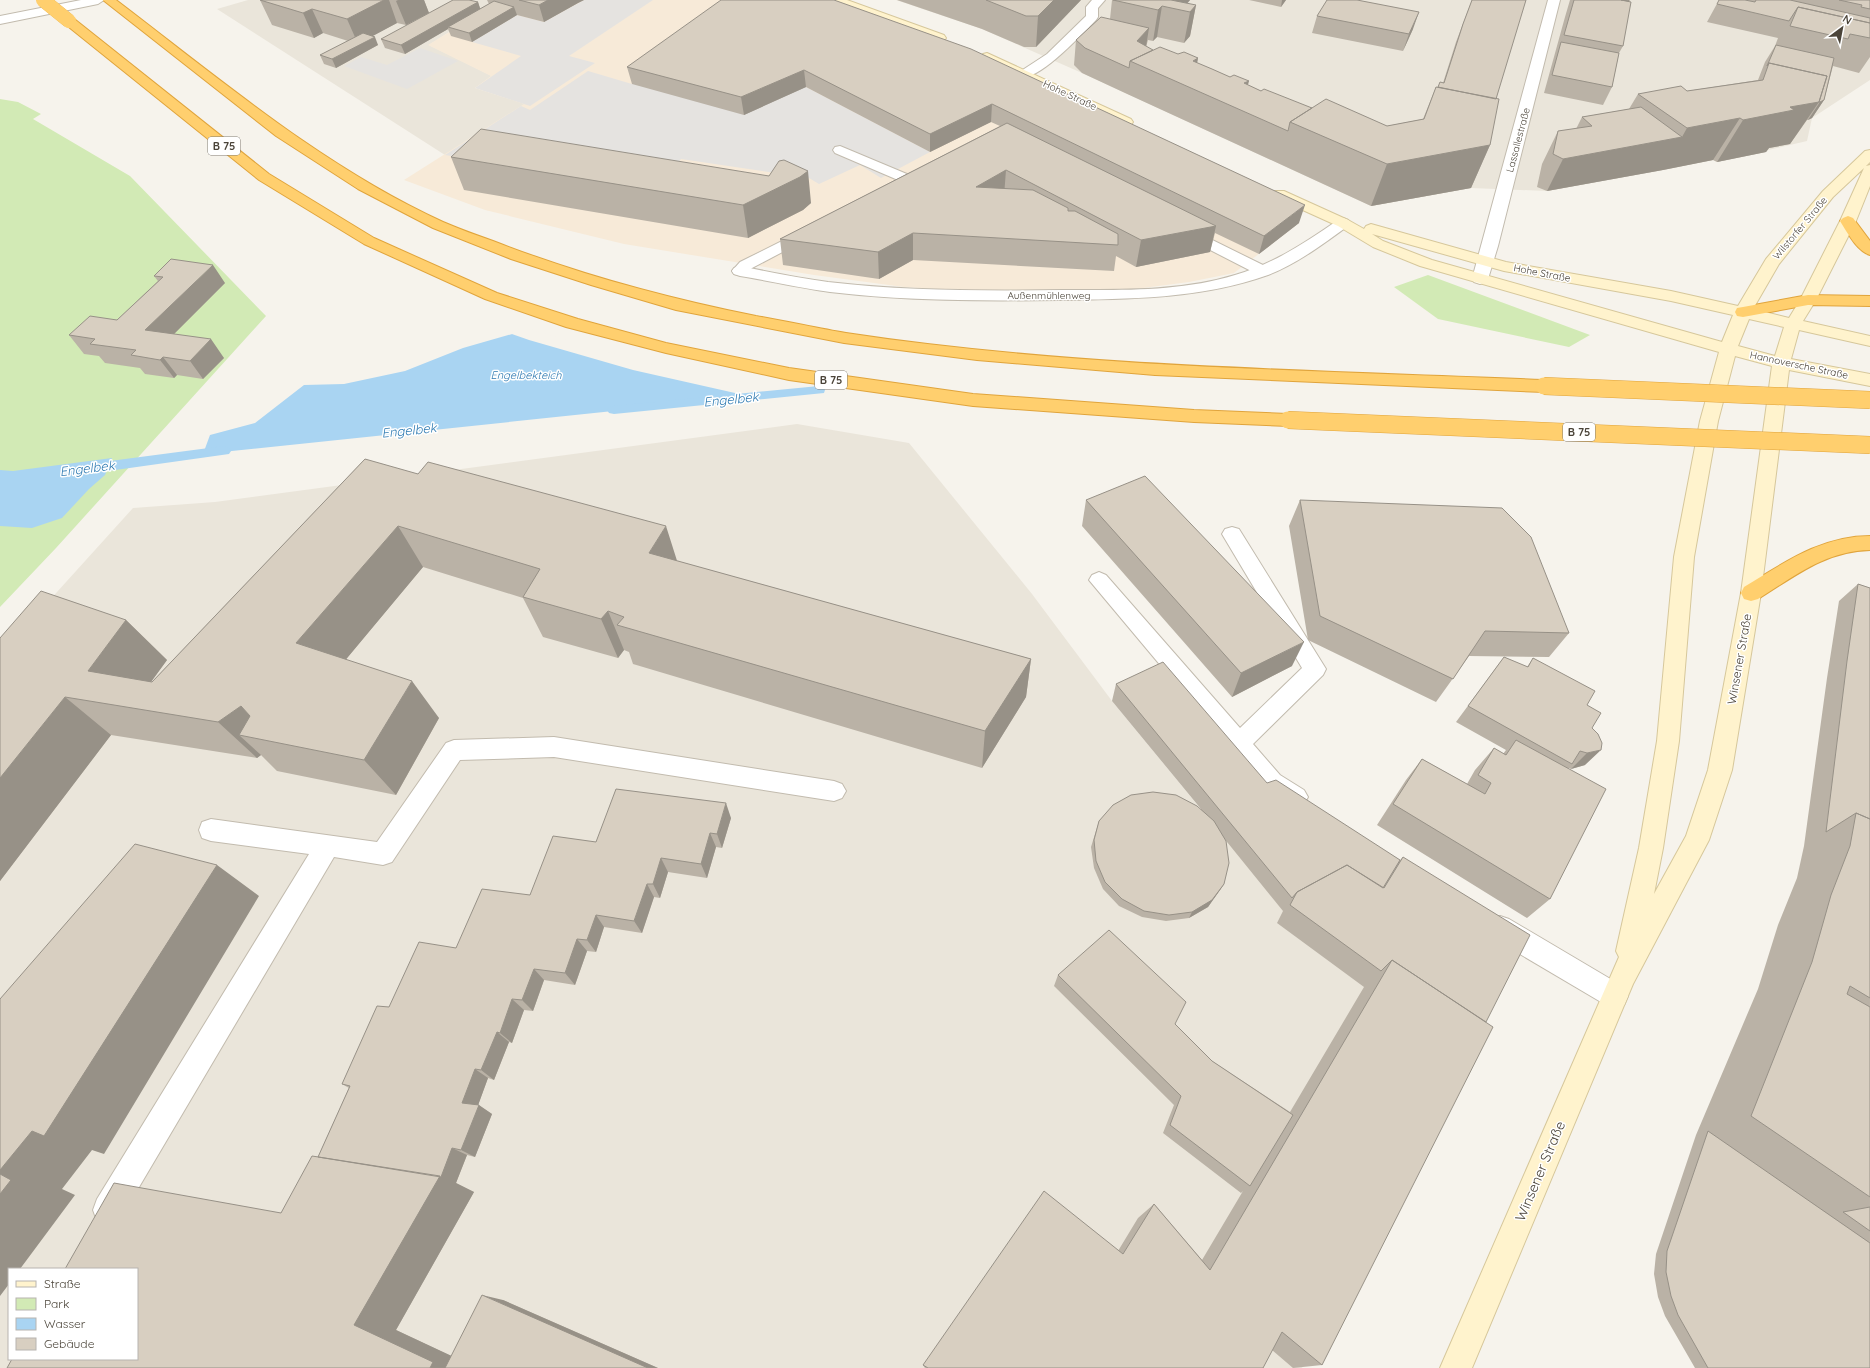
<svg xmlns="http://www.w3.org/2000/svg" width="1870" height="1368" font-family="Quicksand,sans-serif">
	<rect width="100%" height="100%" fill="#f6f3ec"/>
	<path fill="#eae5da" fill-rule="evenodd" d="M248,0H499L429,45L492,76L475,88L525,104L445,155L217,9Z
		M896,0H1870V80L1812,118L1807,141L1717,162L1713,160L1547,191L1471,188L1371,206L1082,73L982,29Z
		M797,424L909,443L1032,594L1112,701L1214,825L1515,955L1302,1368H0V655L133,508L215,502ZM9,1269H137V1359H9Z"/>
	<path fill="#f7ead8" d="M502,0H788L1036,98L1299,223L1234,273L1189,282L1128,290L968,291L904,287L814,275L624,244L485,210L404,180L524,104L475,88L491,76L428,45Z"/>
	<path fill="#d2eab5" d="M0,99L18,102L41,114L33,119L130,176L266,316L56,548L0,607Z
		M1428,275L1590,335L1569,347L1438,319L1394,287Z"/>
	<path fill="#e5e3e0" d="M584,0H653L569,56L595,63L530,106L475,88L521,56L472,42L517,15L544,22Z
		M420,48L458,61L407,89L344,66L361,57L387,65Z
		M588,71L632,84L806,87L930,152L881,178L860,165L819,184L809,178L681,159L658,189L445,155L521,106L530,110Z"/>
	<path fill="#a9d4f2" d="M526,330L638,363L767,395L203,454L210,435L255,423L304,385L344,384L405,371L463,348Z
		M112,458L105,475L89,489L62,518L32,528L0,526V470L13,471Z"/>
	<path fill="#f6f3ec" d="M526,328L639,361L768,393L769,395L763,397L735,393L633,370L529,340L509,333Z"/>
	<g fill="none" stroke-linecap="round" stroke-linejoin="round">
		<path fill="#a9d4f2" fill-rule="evenodd" d="M819,386L824,387L825,390L824,393L614,414L609,413L607,410L609,407L614,406Z
			M224,446L229,448L231,451L229,454L87,474L82,472L80,469L82,466L87,464Z"/>
		<defs>
			<path id="lane" d="M840,146L914,177L916,180C911,188 894,195 885,193L883,190L885,187L898,180L835,153L833,150L835,147Z
				M1184,226L1269,268L1271,271L1269,274L1263,276L1257,274L1179,234L1176,231L1179,228Z
				M808,228L813,230L816,233L813,236L752,268C746,274 743,276 734,274L732,271L740,262Z
				M1232,527L1239,529L1326,669L1323,675L1253,744L1280,775L1304,790L1308,797L1304,804L1296,807L1288,804L1264,789L1089,580L1092,575L1099,572L1106,575L1240,728L1302,668L1222,534L1225,529Z
				M554,737L834,781L842,784L846,791L842,798L834,801L554,757L460,760L392,862L383,865L334,857L119,1221L108,1225L97,1221L93,1210L97,1199L309,854L211,841L202,838L199,830L202,822L211,819L377,842L446,743L454,740Z
				M1500,916L1509,919L1624,987L1628,996L1624,1005L1615,1009L1606,1005L1491,937L1487,928L1491,919Z"/>
			<path id="street" d="M81,0H104L98,4L0,24V16Z
				M1092,0H1105L1098,8V17L1096,20C1083,33 1039,81 1021,77L1020,74L1021,71L1047,54L1086,16V7Z
				M1548,0H1560L1498,246L1488,279L1486,282L1480,284L1474,282L1472,279Z
				M1343,218L1348,220L1351,223L1348,226C1323,244 1297,264 1268,275C1200,299 1130,299 1059,300C983,301 906,301 830,292C800,288 770,281 740,276L734,274L732,271L734,268L740,266C769,272 799,278 828,282C906,291 985,291 1063,290C1120,290 1180,292 1235,275C1273,264 1305,243 1338,220Z"/>
			<path id="secondary" d="M830,0H847L944,35L946,38L944,41H936L832,2Z
				M987,53L1131,119L1133,122L1131,125H1121L983,60L981,57L983,54Z
				M1870,150V162L1866,166L1870,165V186L1856,221L1816,300L1803,321L1870,336V346L1799,330L1791,359L1870,374V386L1789,370L1761,593L1732,770L1709,840L1633,984L1472,1368H1440L1619,957L1616,951L1639,848L1657,741L1674,557L1700,421L1719,352L1420,266L1373,247L1338,226L1274,197L1272,194L1274,191H1284L1348,220L1364,229L1366,226L1371,224L1506,262L1671,291L1738,306L1766,259L1823,191L1865,151ZM1864,168L1840,221L1800,300L1789,318L1753,309L1779,264L1833,197ZM1372,234L1504,271L1671,301L1733,315L1722,342L1432,260L1383,241ZM1749,319L1784,327L1775,356L1738,346ZM1735,356L1772,366L1741,593L1708,770L1686,836L1654,894L1663,848L1679,741L1694,557L1718,421Z"/>
			<path id="highway" d="M103,0H116C221,80 323,167 443,222C459,229 476,235 493,241C578,274 666,298 756,316C786,321 816,328 846,333C1076,368 1312,370 1544,380L1550,382L1553,386L1550,390L1544,392L1155,375L977,360L844,343L676,310L591,285L511,259L433,228L358,189L276,136Z
				M69,17L73,18L269,174L374,238L497,293L578,319L666,343L789,368L973,394L1194,410L1288,414L1294,416L1297,420L1294,424L1288,426L1194,422L973,406L789,380L666,353L566,327L485,299L364,244L259,180L65,24L63,21L65,18Z
				M1848,216L1853,218L1870,241V255C1857,251 1847,232 1840,221L1843,218Z
				M1808,295L1870,296V306L1808,305L1743,317L1737,316L1735,312L1737,308L1743,307Z
				M1870,536V550C1825,551 1795,576 1758,599L1751,601L1744,599L1741,593L1744,587C1784,563 1821,536 1870,536Z"/>
		</defs>
		<use href="#lane" stroke="#c2bbae" stroke-width="2"/>
		<use href="#street" stroke="#c2bbae" stroke-width="2"/>
		<use href="#secondary" stroke="#d6c79b" stroke-width="2"/>
		<use href="#highway" stroke="#e0a43c" stroke-width="2"/>
		<use href="#lane" fill="#fff" fill-rule="evenodd"/>
		<use href="#street" fill="#fff" fill-rule="evenodd"/>
		<use href="#secondary" fill="#fff3cd" fill-rule="evenodd"/>
		<use href="#highway" fill="#ffcf6e" fill-rule="evenodd"/>
		<defs>
			<path id="highway-bridge-far1" d="M43,0L69,21"/>
			<path id="highway-bridge" d="M1544,386L1870,400
				M1288,420L1870,445"/>
		</defs>
		<use href="#highway-bridge-far1" stroke="#e0a43c" stroke-width="14" stroke-linecap="butt"/>
		<use href="#highway-bridge" stroke="#e0a43c" stroke-width="18" stroke-linecap="butt"/>
		<use href="#highway-bridge-far1" stroke="#ffcf6e" stroke-width="14"/>
		<use href="#highway-bridge" stroke="#ffcf6e" stroke-width="17"/>
	</g>
	<path fill="#bab2a6" d="M260,0H424L429,13L406,25L397,23L372,36L378,45L336,68L324,64L320,55L348,41L323,33L314,38L272,25Z
		M487,0H584L578,3L544,22L517,15L472,42L451,36L448,29L405,54L385,48L381,39L478,2L480,9L489,4Z
		M834,0L1299,223L1259,254L1215,233L1210,252L1136,267L1116,256L1114,271L913,260L879,279L783,265L780,239L1000,126L991,122L930,152L806,87L744,115L632,84L627,67Z
		M897,0H1081L1036,47H1024L982,29Z
		M1112,0H1190L1187,4L1196,5L1190,36L1184,43L1157,37L1153,41L1148,40L1146,47L1153,50L1198,58L1197,63L1248,85L1261,91L1312,108L1387,126L1423,119L1436,87H1438L1443,83L1456,42L1472,0L1496,99L1490,145L1471,188L1371,206L1125,93L1082,73L1074,65L1076,40L1110,19Z
		M1249,0H1286L1281,7Z
		M1570,0H1629L1623,46L1619,53L1612,87L1603,105L1544,93L1565,17Z
		M1719,0H1870V57L1859,73L1833,66L1824,100L1812,118L1808,120H1807L1790,144L1769,148L1766,152L1717,162L1713,160L1663,170L1547,191L1537,187L1542,164L1558,131L1576,129L1582,117L1629,109L1638,94L1687,91L1758,80L1765,62L1775,46L1778,38L1707,22Z
		M1317,16L1413,29L1403,51L1312,33Z
		M451,157L811,203L803,210L748,238L464,190Z
		M154,276L225,283L174,334L224,358L203,379L177,375L174,378L145,374L140,368L105,363L99,356L84,354L69,335L117,320L158,281Z
		M365,459L677,561L1031,659L1026,697L982,768L633,664L629,652L624,650L618,658L543,637L523,598L423,567L346,659L439,718L396,795L277,771L261,755L257,758L111,735L0,881V638L126,620L167,660L151,682H152Z
		M1086,500L1292,666L1232,697L1082,526Z
		M1300,500L1569,633L1549,657L1469,656L1436,702L1308,640L1289,526Z
		M1858,584L1870,588V1368H1695L1665,1316L1658,1297L1654,1274L1656,1254L1696,1135L1758,989L1778,925L1797,878L1804,846L1827,678L1839,601Z
		M1504,657L1527,667L1533,658L1587,705L1592,728L1585,765L1571,769L1569,768H1568L1550,899L1527,918L1377,825L1406,780L1422,759L1467,784L1475,770L1494,748L1503,754L1506,750L1456,722Z
		M1116,684L1267,783L1400,860L1403,857L1486,1022L1322,1365L1293,1368L1272,1350L1263,1368H925L923,1365L1118,1251L1138,1218L1154,1204L1202,1260L1243,1191L1241,1193L1163,1133L1174,1105L1054,986L1058,975L1175,1024L1212,1061L1290,1112L1364,987L1277,923L1283,911L1223,837L1224,884L1220,890L1208,907L1189,918L1166,921L1142,917L1119,906L1103,889L1094,868L1091,847L1099,821L1201,809L1112,701Z
		M731,818L722,848L716,847L707,878L668,872L660,898L654,897L642,933L604,927L596,952L587,951L575,985L544,980L533,1011L524,1010L512,1043L509,1042L494,1080L488,1078L478,1105L492,1114L475,1157L467,1155L456,1183L474,1192L396,1330L451,1356L503,1300L658,1368H7L281,1213L318,1157L349,1088L342,1084L389,1007L456,948L530,895L596,842Z"/>
	<path fill="#979187" d="M384,0H389L397,23L358,44L347,19Z
		M398,0H424L429,13L406,25L396,1Z
		M548,0H584L578,3L544,22L539,5Z
		M1054,0H1081L1036,47L1038,16Z
		M1168,0H1190L1181,10Z
		M1282,0H1286L1281,7Z
		M478,2L481,11L448,27V29L405,54L401,45Z
		M1196,5L1190,36L1184,43L1190,12Z
		M1162,6L1157,37L1153,41L1158,10Z
		M514,7L517,15L472,42L469,33Z
		M312,9L323,33L314,38L303,13Z
		M1419,12L1413,29L1403,51L1409,34Z
		M1149,28L1145,53L1137,41Z
		M375,37L378,45L336,68L332,59Z
		M1198,58L1192,89L1193,61Z
		M804,70L806,87L744,115L741,97Z
		M1249,81L1241,111L1244,83Z
		M1824,100L1812,118L1808,120L1820,102Z
		M1819,102L1790,144L1769,148L1766,152L1717,162L1743,120L1790,107Z
		M992,104L991,122L930,152V134Z
		M1740,118L1713,160L1663,170L1547,191L1563,159L1682,137L1687,128Z
		M1490,145L1471,188L1371,206L1387,164Z
		M1006,170L1004,196L976,187Z
		M808,171L811,203L803,210L748,238L743,205Z
		M1305,205L1299,223L1259,254L1264,236Z
		M1216,226L1210,252L1136,267L1141,240Z
		M913,233V260L879,279L878,252Z
		M213,265L225,283L159,349L145,330Z
		M211,339L224,358L203,379L190,361Z
		M163,357L177,375L174,378L160,360Z
		M398,526L423,567L328,681L296,643Z
		M666,526L679,567L649,553Z
		M608,611L624,650L618,658L601,619Z
		M126,620L167,660L132,708L88,671Z
		M1304,642L1292,666L1232,697L1241,673Z
		M1031,659L1026,697L982,768L985,731Z
		M412,681L439,718L396,795L364,760Z
		M65,697L111,735L0,881V778Z
		M241,706L278,742L239,735L261,755L257,758L218,722Z
		M1601,750L1585,765L1571,769L1587,753Z
		M726,803L731,818L722,848L717,834Z
		M710,833L716,847L707,878L701,864Z
		M661,858L668,872L660,898L653,884Z
		M217,865L259,896L104,1154L92,1150L62,1189L75,1195L20,1269H9V1284L0,1296V1170Z
		M647,884L654,897L642,933L634,921Z
		M1224,884L1220,890L1208,907L1189,918L1192,912Z
		M596,915L604,927L596,952L587,940Z
		M577,939L587,951L575,985L565,973Z
		M534,969L544,980L533,1011L522,1000Z
		M512,999L524,1010L512,1043L500,1033Z
		M497,1032L509,1042L494,1080L481,1070Z
		M475,1069L488,1078L476,1111L462,1103Z
		M479,1105L492,1114L475,1157L461,1150Z
		M452,1148L467,1155L456,1183L474,1192L396,1330L471,1365L469,1368H430L354,1325Z
		M482,1295L503,1300L658,1368H648Z"/>
	<path fill="#d8cfc1" stroke="#979187" d="M260,0H384L347,19L312,9L303,13Z
		M453,0H469L478,2L401,45L381,39Z
		M519,0H548L539,5Z
		M721,0H834L971,49L1305,205L1264,236L992,104L930,134L804,70L741,97L627,67Z
		M986,0H1054L1038,16H1026Z
		M1113,0H1171L1196,5L1190,12L1162,6L1158,10Z
		M1327,0H1357L1419,12L1409,34L1317,16Z
		M1472,0H1526L1496,99L1438,87L1440,82L1444,83L1463,24Z
		M1574,0H1621L1631,2L1623,46L1564,35Z
		M1621,0H1629V1Z
		M1719,0H1745L1755,2L1756,0H1790L1870,18V23L1798,7L1789,21L1717,4Z
		M1839,0H1870V9L1861,7L1862,5Z
		M494,1L514,7L469,33L448,27Z
		M1798,7L1870,23V38L1850,34L1848,39L1790,26Z
		M1101,17L1149,28L1137,41L1153,50L1130,61L1129,68L1085,48L1076,40Z
		M363,33L375,37L332,59L320,55Z
		M1561,42L1619,53L1612,87L1552,75Z
		M1776,45L1834,58L1824,100L1820,102H1819L1827,76L1769,63L1767,66Z
		M1160,47L1178,54L1184,52L1198,58L1193,61L1212,69L1230,77L1234,75L1249,81L1244,83L1261,91L1264,89L1312,108L1290,122L1288,131L1130,61Z
		M1769,63L1827,76L1819,102L1790,107L1794,110L1743,120L1740,118L1687,128L1638,94L1681,86L1687,91L1763,80Z
		M1436,87L1499,99L1490,145L1387,164L1290,122L1326,99L1387,126L1424,119Z
		M1641,107L1682,137L1563,159L1553,154L1558,131L1592,126L1582,117Z
		M1007,123L1216,226L1141,240L1006,170L976,187L1033,190L1068,208V211H1075L1118,234V245L913,233L878,252L780,239Z
		M481,129L769,176L779,161L784,160L808,171L800,177L743,205L451,157Z
		M171,259L213,265L145,330L211,339L190,361L163,357L160,360L131,355L136,350L90,344L95,339L69,335L90,316L117,320L163,277L154,276Z
		M365,459L418,474L428,462L666,526L649,553L1031,659L985,731L617,625L624,617L608,611L601,619L523,597L540,569L398,526L296,643L412,681L364,760L239,735L250,716L241,706L218,722L65,697L0,778V638L41,591L126,620L88,671L152,682Z
		M1145,476L1304,642L1241,673L1086,500Z
		M1300,500L1502,508L1531,537L1569,633L1485,631L1453,679L1320,616Z
		M1858,584L1870,588V819L1856,813L1826,832L1847,661Z
		M1504,657L1528,667L1533,658L1595,691L1587,705L1601,713L1592,728L1598,734L1602,743L1601,750L1587,753L1580,751L1572,764L1468,706Z
		M1163,662L1267,783L1276,780L1400,860L1383,888L1347,865L1297,892L1292,898L1116,684Z
		M1516,740L1606,789L1550,899L1393,804L1422,759L1485,794L1491,783L1478,775L1494,748L1506,755Z
		M616,789L726,803L717,834L710,833L701,864L661,858L653,884H647L634,921L596,915L587,940L577,939L565,973L534,969L522,1000L512,999L500,1033L497,1032L481,1070L475,1069L462,1103L479,1105L461,1150L452,1148L441,1177L318,1157L350,1086L342,1084L377,1006L389,1007L419,942L456,948L482,889L530,895L553,836L596,842Z
		M1153,792L1176,795L1197,806L1214,821L1226,841L1229,863L1224,884L1212,900L1192,912L1169,915L1144,911L1122,899L1105,882L1096,861L1094,840L1099,821L1113,805L1131,795Z
		M1856,813L1870,819V998L1850,986L1847,994L1870,1007V1197L1751,1116L1812,962L1831,895L1850,846Z
		M135,844L217,865L44,1136L32,1131L0,1170V999Z
		M1403,857L1530,935L1486,1022L1392,960L1381,971L1290,905L1297,892L1347,865L1384,888Z
		M1109,930L1186,1002L1175,1024L1212,1061L1293,1115L1250,1186L1170,1125L1181,1096L1058,975Z
		M1392,960L1493,1027L1322,1365L1282,1332L1263,1368H928L923,1365L1044,1191L1123,1254L1154,1204L1210,1270Z
		M1708,1131L1870,1243V1368H1708L1678,1315L1671,1296L1666,1272L1667,1251Z
		M312,1156L440,1176L354,1325L433,1362L430,1368H7L12,1359H137V1269H65L114,1183L281,1213Z
		M0,1174L11,1180L0,1194Z
		M1870,1207V1231L1843,1212Z
		M482,1295L648,1368H445Z"/>
	<g text-anchor="middle" dominant-baseline="central" stroke-width="3" stroke-linejoin="round" paint-order="stroke">
		<g font-size="10" fill="#4b4439" stroke="#fff">
			<text transform="translate(1070 95) rotate(25)">Hohe Straße</text>
			<text transform="translate(1518 140) rotate(-75)">Lassallestraße</text>
			<text transform="translate(1800 228) rotate(-50)">Wilstorfer Straße</text>
			<text transform="translate(1542 273) rotate(11)">Hohe Straße</text>
			<text x="1049" y="295">Außenmühlenweg</text>
			<text transform="translate(1799 365) rotate(12)">Hannoversche Straße</text>
		</g>
		<g fill="#fff" stroke="#817c74" stroke-width="1">
			<rect x="208" y="137" width="32" height="18" rx="3"/>
			<rect x="815" y="371" width="32" height="18" rx="3"/>
			<rect x="1563" y="423" width="32" height="18" rx="3"/>
		</g>
		<g font-size="11" font-weight="bold" fill="#4b4439">
			<text x="224" y="146">B 75</text>
			<text x="831" y="380">B 75</text>
			<text x="1579" y="432">B 75</text>
		</g>
		<g font-size="11" font-style="italic" fill="#2e7ab2" stroke="#fff">
			<text x="526" y="375">Engelbekteich</text>
		</g>
		<g font-size="12" fill="#4b4439" stroke="#fff">
			<text transform="translate(1739 659) rotate(-80)">Winsener Straße</text>
		</g>
		<g font-size="13" font-style="italic" fill="#2e7ab2" stroke="#fff">
			<text transform="translate(731 399) rotate(-6)">Engelbek</text>
			<text transform="translate(409 430) rotate(-6)">Engelbek</text>
			<text transform="translate(87 468) rotate(-7)">Engelbek</text>
		</g>
		<g font-size="14" fill="#4b4439" stroke="#fff">
			<text transform="translate(1540 1171) rotate(-67)">Winsener Straße</text>
		</g>
	</g>
	<rect x="8" y="1268" width="130" height="92" fill="#ffffff" stroke="#b7b4b0"/>
	<rect x="16" y="1281" width="20" height="6" fill="#fff3cd" stroke="#b7b4b0"/>
	<text x="44" y="1288" font-size="12" fill="#4b4439">Straße</text>
	<rect x="16" y="1298" width="20" height="12" fill="#d2eab5" stroke="#b7b4b0"/>
	<text x="44" y="1308" font-size="12" fill="#4b4439">Park</text>
	<rect x="16" y="1318" width="20" height="12" fill="#a9d4f2" stroke="#b7b4b0"/>
	<text x="44" y="1328" font-size="12" fill="#4b4439">Wasser</text>
	<rect x="16" y="1338" width="20" height="12" fill="#d8cfc1" stroke="#b7b4b0"/>
	<text x="44" y="1348" font-size="12" fill="#4b4439">Gebäude</text>
	<g transform="translate(1842 28) rotate(32)" stroke="#ffffff" stroke-width="3" paint-order="stroke">
	<path d="M0-3L7 15L0 10L-7 15Z" fill="#4b4439"/>
	<text y="-6" font-size="11" font-weight="bold" text-anchor="middle" fill="#4b4439">N</text>
	</g>
</svg>
